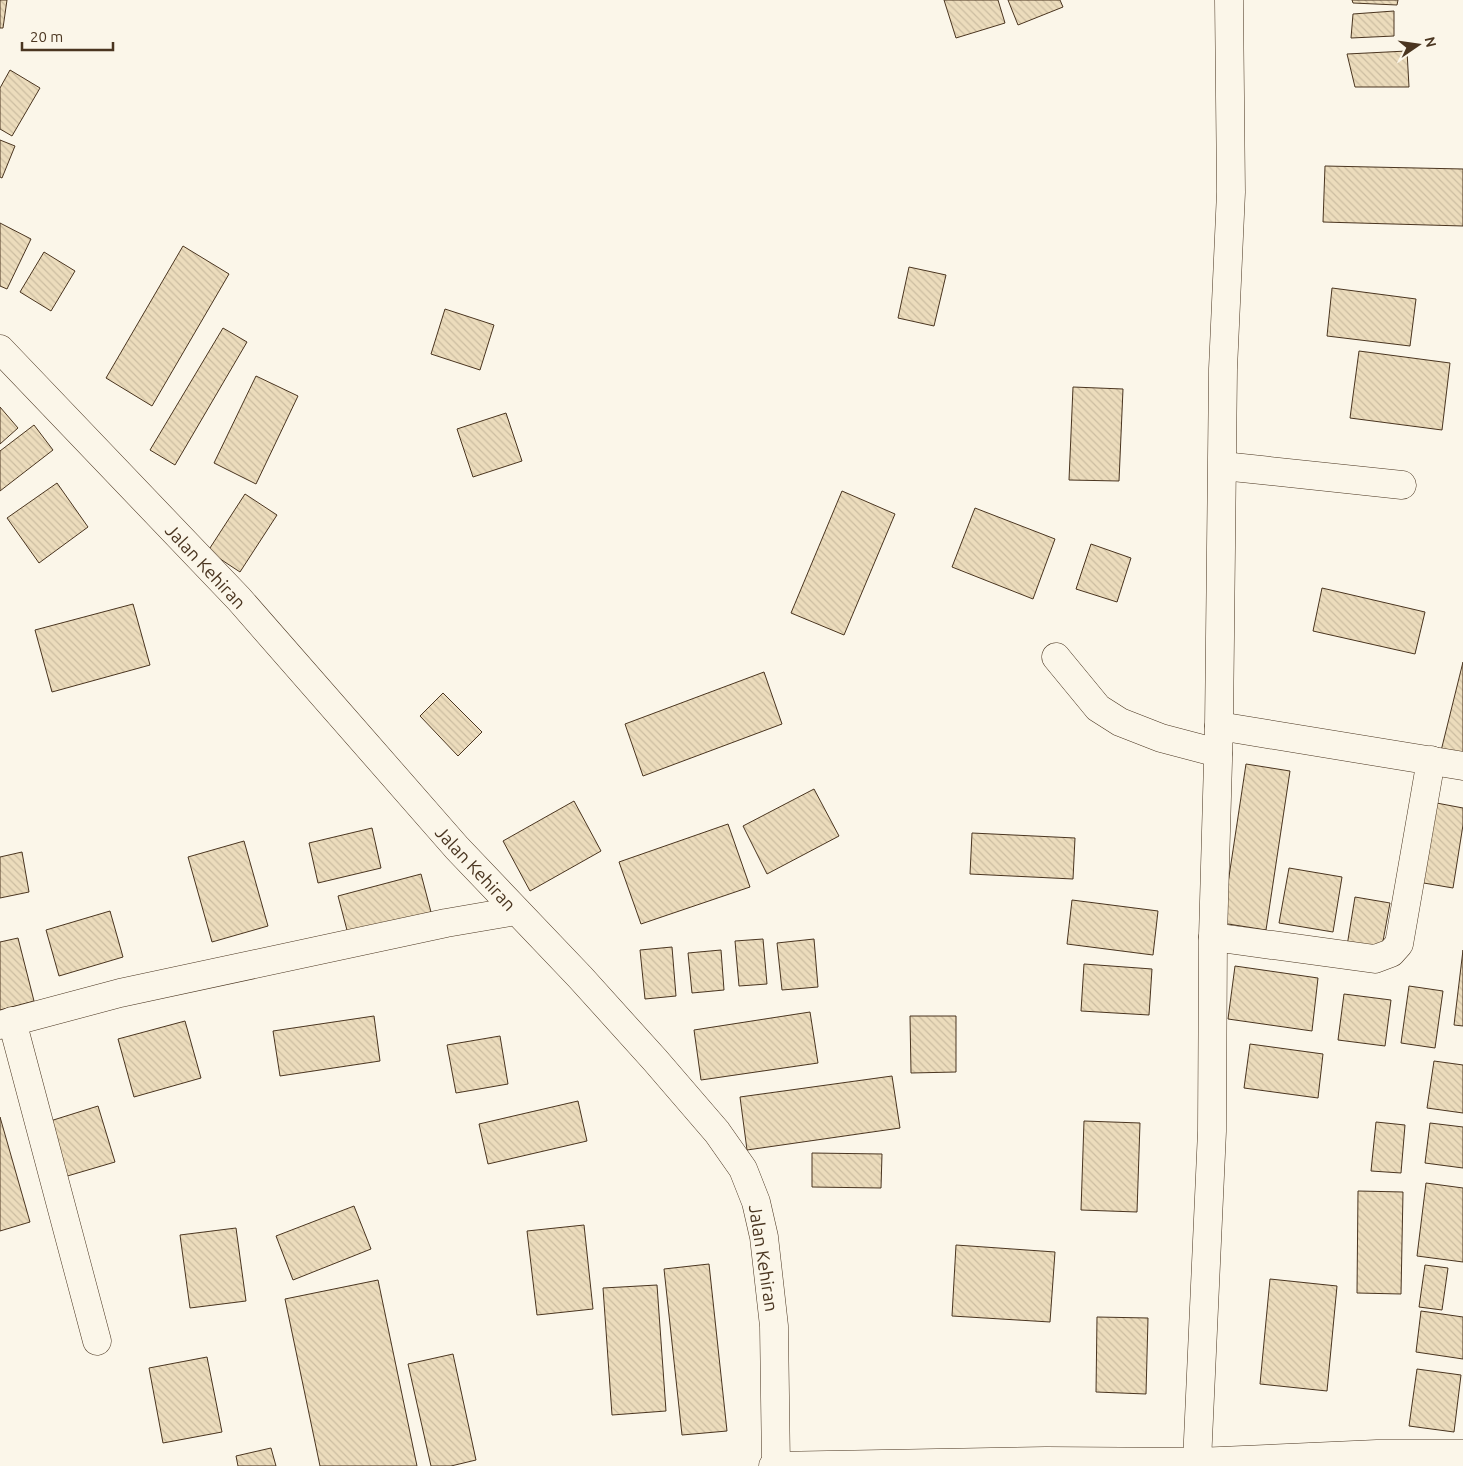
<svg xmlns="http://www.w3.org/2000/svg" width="1463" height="1466" font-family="Ubuntu,sans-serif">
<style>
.building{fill:url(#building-back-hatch);stroke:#4a3520}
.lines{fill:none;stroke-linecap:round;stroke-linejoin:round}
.minor-casing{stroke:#4a3520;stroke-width:29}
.tertiary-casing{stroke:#4a3520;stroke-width:29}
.minor{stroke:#fbf6e9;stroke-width:28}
.tertiary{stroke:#fbf6e9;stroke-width:28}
.labels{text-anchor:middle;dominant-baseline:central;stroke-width:4;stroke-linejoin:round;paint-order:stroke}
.street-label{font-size:18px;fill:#4a3520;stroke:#fbf6e9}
</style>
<defs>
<pattern id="building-back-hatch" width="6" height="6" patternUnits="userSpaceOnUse" patternTransform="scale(1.25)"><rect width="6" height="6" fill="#ecdcbc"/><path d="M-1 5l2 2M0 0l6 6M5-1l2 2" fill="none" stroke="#ccbda1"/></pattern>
</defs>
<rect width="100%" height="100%" fill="#fbf6e9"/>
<!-- building -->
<g class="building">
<path d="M0,0H7L3,28H0Z"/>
<path d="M944,0H998L1005,23L956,38Z"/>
<path d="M1008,0H1060L1063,7L1018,25Z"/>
<path d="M1352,0H1398L1397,5L1353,3Z"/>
<path d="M1394,11V36L1351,38L1353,14Z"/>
<path d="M1407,51L1409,87H1355L1347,54Z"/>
<path d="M10,70L40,88L12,136L0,129V88Z"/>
<path d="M0,140L15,146L2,178L0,177Z"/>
<path d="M1325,166L1463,169V226L1323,222Z"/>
<path d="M0,223L31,239L7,289L0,286Z"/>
<path d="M183,246L229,274L152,406L106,378Z"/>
<path d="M44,252L75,271L51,311L20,292Z"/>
<path d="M909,267L946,275L934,326L898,318Z"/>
<path d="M1332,288L1416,299L1410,346L1327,336Z"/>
<path d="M445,309L494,325L480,370L431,354Z"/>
<path d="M223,328L247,342L175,465L150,450Z"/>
<path d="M1359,351L1450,363L1442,430L1350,418Z"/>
<path d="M256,376L298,396L256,484L214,463Z"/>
<path d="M1073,387L1123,389L1119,481L1069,480Z"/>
<path d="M0,407L18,428L0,444Z"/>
<path d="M506,413L522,461L473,477L457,429Z"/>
<path d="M34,425L53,450L0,491V451Z"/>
<path d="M57,483L88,527L39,563L7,518Z"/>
<path d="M842,491L895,514L844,635L791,613Z"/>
<path d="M245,494L277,515L240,572L208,551Z"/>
<path d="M975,508L1055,539L1033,599L952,567Z"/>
<path d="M1091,544L1131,558L1117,602L1076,589Z"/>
<path d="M1322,588L1425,612L1415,654L1313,631Z"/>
<path d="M133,604L150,665L52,692L35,630Z"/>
<path d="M1463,662V761L1440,755Z"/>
<path d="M764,672L782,724L643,776L625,724Z"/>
<path d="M443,693L482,732L458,756L420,716Z"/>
<path d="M1246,764L1290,771L1266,930L1222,923Z"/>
<path d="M814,789L839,836L767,874L743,826Z"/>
<path d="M574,801L601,851L530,891L503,841Z"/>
<path d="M1426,801L1463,808V825L1453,888L1412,881Z"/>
<path d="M728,824L750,887L641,924L619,862Z"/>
<path d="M372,828L381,868L318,883L309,843Z"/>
<path d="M972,833L1075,838L1073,879L970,874Z"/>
<path d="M244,841L268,926L212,942L188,857Z"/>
<path d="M22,852L29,892L0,898V857Z"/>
<path d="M1289,868L1342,877L1333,932L1279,923Z"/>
<path d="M421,874L431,912L348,934L338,896Z"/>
<path d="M1355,897L1390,903L1381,952L1347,946Z"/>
<path d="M1072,900L1158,911L1153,955L1067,944Z"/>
<path d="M110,911L123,957L59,976L46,930Z"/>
<path d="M18,938L34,1001L0,1010V942Z"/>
<path d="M763,939L767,984L739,986L735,941Z"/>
<path d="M814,939L818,987L782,990L777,943Z"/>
<path d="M672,947L676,996L645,999L640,950Z"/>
<path d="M721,950L724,990L692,993L688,953Z"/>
<path d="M1463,950V1026L1454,1025Z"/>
<path d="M1084,964L1152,969L1149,1015L1081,1011Z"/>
<path d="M1235,966L1318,978L1312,1031L1228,1019Z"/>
<path d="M1409,986L1443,991L1435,1048L1401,1043Z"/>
<path d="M1344,994L1391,1000L1385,1046L1338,1040Z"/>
<path d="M810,1012L818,1063L701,1080L694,1030Z"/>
<path d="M374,1016L380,1061L280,1076L273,1031Z"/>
<path d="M910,1016H956V1072L911,1073Z"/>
<path d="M185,1021L201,1078L134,1097L118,1039Z"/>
<path d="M500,1036L508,1084L456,1093L447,1045Z"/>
<path d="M1250,1044L1323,1054L1318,1098L1244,1088Z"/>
<path d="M1434,1061L1463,1065V1113L1427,1108Z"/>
<path d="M892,1076L900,1128L747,1150L740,1097Z"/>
<path d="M578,1101L587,1141L488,1164L479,1124Z"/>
<path d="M98,1106L115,1162L64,1177L47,1122Z"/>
<path d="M0,1117L30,1222L0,1231Z"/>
<path d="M1084,1121L1140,1123L1137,1212L1081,1210Z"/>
<path d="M1376,1122L1405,1125L1401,1173L1371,1171Z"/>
<path d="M1430,1123L1463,1127V1168L1425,1163Z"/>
<path d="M812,1153L882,1154L881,1188L812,1187Z"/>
<path d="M1426,1183L1463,1188V1262L1417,1256Z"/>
<path d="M1358,1191L1403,1192L1401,1294L1357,1293Z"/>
<path d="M354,1206L371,1249L293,1280L276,1236Z"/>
<path d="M584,1225L593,1309L537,1315L527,1231Z"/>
<path d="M236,1228L246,1301L190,1308L180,1235Z"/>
<path d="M956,1245L1055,1252L1050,1322L952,1316Z"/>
<path d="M709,1264L727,1431L682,1435L664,1269Z"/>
<path d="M1425,1265L1448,1268L1442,1310L1419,1307Z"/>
<path d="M1270,1279L1337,1286L1327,1391L1260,1384Z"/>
<path d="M378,1280L417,1466H320L285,1299Z"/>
<path d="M657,1285L666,1411L612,1415L603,1288Z"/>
<path d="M1421,1311L1463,1317V1359L1416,1352Z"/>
<path d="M1097,1317L1148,1318L1146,1394L1096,1392Z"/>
<path d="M453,1354L476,1460L451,1466H431L408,1364Z"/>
<path d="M207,1357L222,1432L163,1443L149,1368Z"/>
<path d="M1417,1369L1461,1375L1454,1432L1409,1426Z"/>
<path d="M271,1448L276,1466H238L236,1456Z"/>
</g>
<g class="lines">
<!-- minor casing -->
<g class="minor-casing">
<g id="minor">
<path d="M1223,466L1402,485"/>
<path d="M1056,657L1098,708L1120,722L1161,738L1218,753"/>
<path d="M1219,726L1463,766"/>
<path d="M1213,937L1375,959L1391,953L1399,944L1431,760"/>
<path d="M12,1021L97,1341"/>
<path d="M0,1025L120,993L446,923L516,911"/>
<path d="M1197,1462L1212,1131L1213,937L1219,726L1223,369L1231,192L1229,0"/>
</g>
</g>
<!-- tertiary casing -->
<g class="tertiary-casing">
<g id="tertiary">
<path d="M0,349L239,599L457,848L580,977L655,1060L717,1132L743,1169L756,1202L764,1237L774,1326L776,1466"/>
<path d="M773,1466L1046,1461L1197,1462L1377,1454H1463"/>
</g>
</g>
<!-- minor -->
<use href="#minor" class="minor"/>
<!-- tertiary -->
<use href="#tertiary" class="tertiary"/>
</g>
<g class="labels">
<!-- street labels -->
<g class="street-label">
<text transform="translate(206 566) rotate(47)">Jalan Kehiran</text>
<text transform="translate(476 868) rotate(47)">Jalan Kehiran</text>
<text transform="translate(764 1258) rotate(81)">Jalan Kehiran</text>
</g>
</g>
<!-- north arrow -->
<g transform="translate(1418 45) rotate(77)" stroke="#fbf6e9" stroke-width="4" paint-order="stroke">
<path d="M0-4L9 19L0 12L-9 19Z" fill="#4a3520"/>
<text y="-8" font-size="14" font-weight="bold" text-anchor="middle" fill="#4a3520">N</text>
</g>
<!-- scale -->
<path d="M22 42v8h91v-8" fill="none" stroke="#4a3520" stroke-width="2.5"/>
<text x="30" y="42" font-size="15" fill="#4a3520" stroke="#fbf6e9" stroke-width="4" paint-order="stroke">20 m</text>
</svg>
